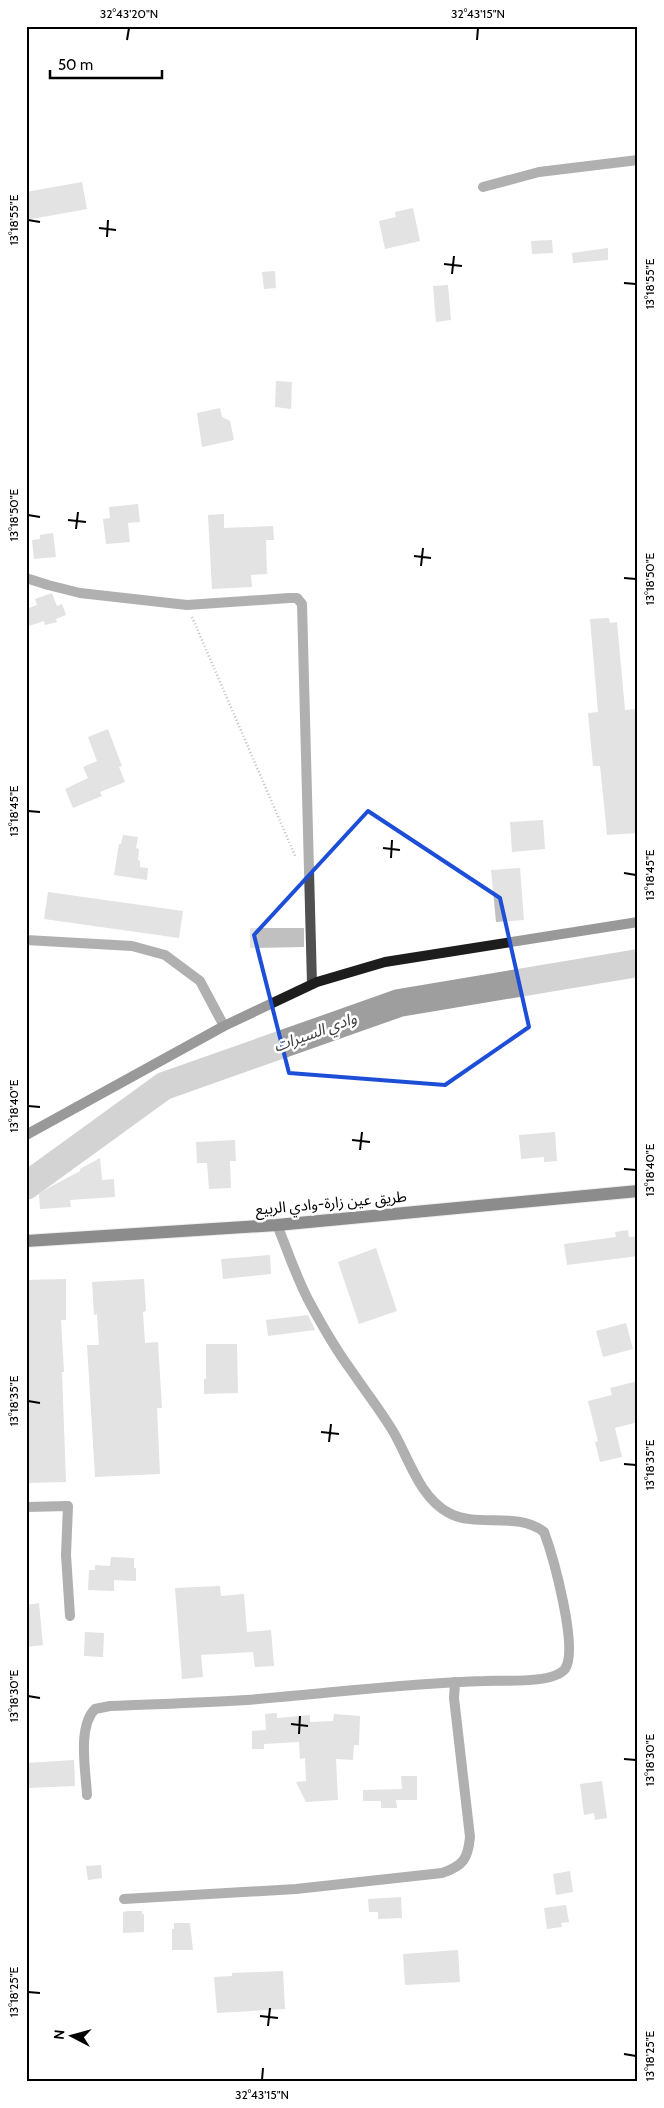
<svg xmlns="http://www.w3.org/2000/svg" width="664" height="2108" font-family="Cabin,'Noto Sans Arabic',sans-serif">
<style>
.lines{fill:none;stroke-linecap:round;stroke-linejoin:round}
.river{stroke:#9e9e9e;stroke-width:28}
.building{fill:#c0c0c0}
.primary-casing{stroke:#dbdbdb;stroke-width:14}
.path{stroke:#727272;stroke-width:2.5;stroke-dasharray:1 2.5;stroke-linecap:butt}
.street{stroke:#505050;stroke-width:10}
.secondary{stroke:#1d1d1d;stroke-width:10}
.primary{stroke:#000;stroke-width:12}
.marked{fill:none;stroke:#1d4ed8;stroke-width:4;stroke-linejoin:round}
.ticks{fill:none;stroke:#000;stroke-width:2}
.labels{text-anchor:middle;dominant-baseline:central;stroke-width:5;stroke-linejoin:round;paint-order:stroke}
.street-label{font-size:15px;fill:#000;stroke:#fff}
.water-label{font-size:16px;font-style:italic;fill:#3f3f3f;stroke:#fff}
.neatline{fill:none;stroke:#000;stroke-width:2}
.ticks-label{font-size:12px;text-anchor:middle;fill:#000}
</style>
<rect width="100%" height="100%" fill="#fff"/>
<g class="lines">
<!-- river -->
<path class="river" d="M26,1186L164,1086L399,1003L638,963"/>
</g>
<!-- building -->
<g class="building">
<path d="M82,182L87,209L26,220V192Z"/>
<path d="M413,208L420,241L385,249L379,221L396,217L395,212Z"/>
<path d="M552,240L553,253L532,254L531,241Z"/>
<path d="M608,248V260L573,263L572,253Z"/>
<path d="M275,271L276,288L264,289L262,272Z"/>
<path d="M448,285L451,320L436,322L433,286Z"/>
<path d="M276,381L292,382L291,409L275,407Z"/>
<path d="M220,408L222,417L230,421L234,440L202,447L197,413Z"/>
<path d="M138,504L140,522L128,523L130,542L106,544L103,519L110,518L109,507Z"/>
<path d="M224,514V528L273,526L274,540H266L267,574L251,575L252,587L212,589L208,515Z"/>
<path d="M53,533L56,557L34,559L32,540L40,539V535Z"/>
<path d="M52,593L57,606L62,604L66,615L56,619L57,622L45,625L44,621L26,627V609L37,605L35,599Z"/>
<path d="M609,618L610,623L617,622L625,710L636,709L638,731V833L607,835L600,766H593L588,713L598,712L590,619Z"/>
<path d="M108,729L122,766L119,767L125,782L100,792L102,796L73,808L65,789L88,778L83,767L97,761L88,737Z"/>
<path d="M543,820L545,849L512,852L510,822Z"/>
<path d="M123,835L138,837L136,848L139,849L138,860L140,861V867L148,868L147,880L114,875L119,844H121Z"/>
<path d="M520,868L524,920L496,922L491,870Z"/>
<path d="M48,892L183,911L179,938L44,919Z"/>
<path d="M250,928H304V947L250,948Z"/>
<path d="M555,1132L557,1161L544,1162V1157L521,1159L519,1135Z"/>
<path d="M235,1140L236,1161H230L231,1188L209,1189L207,1163H197L196,1142Z"/>
<path d="M100,1158L102,1180L114,1179L115,1197L70,1200L71,1207L40,1209L39,1193L80,1171V1169Z"/>
<path d="M628,1230L629,1237L638,1236V1256L567,1265L564,1244L616,1237L615,1232Z"/>
<path d="M376,1248L397,1311L359,1324L338,1262Z"/>
<path d="M270,1255L271,1274L223,1279L221,1259Z"/>
<path d="M66,1279V1320H61L64,1372H62L66,1482L26,1483V1280Z"/>
<path d="M144,1279L146,1311L143,1312L145,1343L158,1342L162,1408H157L160,1474L95,1477L87,1345H99L97,1314L94,1315L92,1282Z"/>
<path d="M308,1315L315,1330L268,1336L266,1320Z"/>
<path d="M626,1323L633,1349L603,1357L596,1331Z"/>
<path d="M206,1344H237L238,1393L204,1394V1379H206Z"/>
<path d="M638,1381V1422L615,1428L622,1457L600,1462L595,1442L598,1441L588,1401L612,1395L610,1388Z"/>
<path d="M111,1557L134,1558V1568H136V1581L114,1580V1591L88,1590L89,1570H95V1565L110,1566Z"/>
<path d="M220,1586L221,1596L244,1594L247,1632L271,1630L274,1666L255,1667L253,1652L201,1655L203,1677L182,1679L175,1588Z"/>
<path d="M39,1603L43,1645L26,1647V1605Z"/>
<path d="M85,1632L104,1633L103,1657L84,1656Z"/>
<path d="M277,1713V1718L310,1715V1722L333,1721L334,1714L360,1716L359,1745H354L353,1760L336,1759L338,1800L306,1802L296,1782L306,1781L305,1758L300,1759L299,1742L264,1744V1749H252V1731L266,1730L265,1714Z"/>
<path d="M74,1760L75,1786L27,1788L26,1763Z"/>
<path d="M401,1776H417V1800H396L397,1808H381V1801H363V1790L402,1789Z"/>
<path d="M602,1781L607,1818L595,1820L594,1813L584,1815L580,1784Z"/>
<path d="M101,1865L102,1878L88,1880L86,1866Z"/>
<path d="M570,1871L573,1892L556,1895L553,1874Z"/>
<path d="M401,1897L402,1918L378,1919V1912H369L368,1899Z"/>
<path d="M566,1905L569,1922L561,1923L562,1927L547,1929L544,1908Z"/>
<path d="M129,1911H142V1914H144V1932L123,1933V1912Z"/>
<path d="M174,1923H190L193,1950H172V1929H174Z"/>
<path d="M458,1950L460,1982L405,1985L403,1954Z"/>
<path d="M283,1971L285,2009L217,2013L214,1977L232,1976V1973Z"/>
</g>
<g class="lines">
<!-- primary casing -->
<g class="primary-casing">
<path id="primary" d="M26,1241L277,1225L638,1191"/>
</g>
<!-- path -->
<path class="path" d="M192,617L296,858"/>
<!-- street -->
<g class="street">
<path d="M483,187L539,172L638,160"/>
<path d="M26,578L48,585L80,593L187,605L289,598H297L302,604L312,984"/>
<path d="M26,940L132,946L165,955L200,981L224,1026"/>
<path d="M26,1507L68,1506L66,1555L70,1616"/>
<path d="M87,1795C86,1772 77,1727 95,1709L110,1706C155,1704 201,1703 246,1700C325,1694 405,1683 484,1681C503,1680 553,1684 565,1669C579,1649 553,1556 544,1532C518,1511 477,1528 449,1513C420,1498 409,1459 394,1433C381,1411 365,1391 351,1370C336,1350 323,1327 311,1305C297,1280 288,1251 277,1225"/>
<path d="M124,1899L296,1889L442,1873C463,1866 468,1859 470,1837L454,1698L455,1682"/>
</g>
<!-- secondary -->
<path class="secondary" d="M26,1135L224,1026L317,982L385,962L638,922"/>
<!-- primary -->
<use href="#primary" class="primary"/>
</g>
<!-- marked area -->
<path d="M0 0H664V2108H0ZM368,811L500,898L529,1027L445,1085L289,1073L254,935Z" fill="#fff" fill-opacity=".55" fill-rule="evenodd"/>
<path class="marked" d="M368,811L500,898L529,1027L445,1085L289,1073L254,935Z"/>
<!-- ticks -->
<path class="ticks" d="M127,40L129,28M477,40L478,28M28,220L40,222M99,228L116,230M107,237L108,220M444,264L462,266M452,274L454,256M624,283L636,284M28,515L40,517M68,520L86,522M76,529L78,512M414,556L431,558M421,566L423,548M624,578L636,579M28,811L40,812M383,848L400,850M391,858L392,840M624,873L636,875M28,1106L40,1107M352,1140L370,1142M360,1150L362,1132M624,1169L636,1170M28,1401L40,1403M321,1432L339,1434M329,1442L331,1424M624,1464L636,1465M28,1696L40,1698M291,1724L308,1726M299,1734L300,1716M624,1759L636,1760M28,1992L40,1993M260,2016L278,2018M268,2026L270,2008M624,2054L636,2056M262,2080L263,2068"/>
<g class="labels">
<!-- street labels -->
<g class="street-label">
<text transform="translate(331 1203) rotate(-5)">طريق عين زارة-وادي الربيع</text>
</g>
<!-- water labels -->
<g class="water-label">
<text transform="translate(315 1032) rotate(-20)">وادي السيرات</text>
</g>
</g>
<!-- border -->
<rect width="664" height="2108" fill="none" stroke="#ffffff" stroke-width="55"/>
<!-- north arrow -->
<g transform="translate(72 2036) rotate(276)" stroke="#ffffff" stroke-width="4" paint-order="stroke">
<path d="M0-4L9 19L0 12L-9 19Z" fill="#000000"/>
<text y="-8" font-size="14" font-weight="bold" text-anchor="middle" fill="#000000">N</text>
</g>
<!-- scale -->
<path d="M50 70v8h112v-8" fill="none" stroke="#000000" stroke-width="2.5"/>
<text x="58" y="70" font-size="15" fill="#000000" stroke="#ffffff" stroke-width="4" paint-order="stroke">50 m</text>
<rect x="28" y="28" width="608" height="2052" class="neatline"/>
<g class="ticks-label">
<text x="129" y="18">32°43'20"N</text>
<text x="478" y="18">32°43'15"N</text>
<text transform="translate(14 220) rotate(-90)" y="4">13°18'55"E</text>
<text transform="translate(650 284) rotate(-90)" y="4">13°18'55"E</text>
<text transform="translate(14 515) rotate(-90)" y="4">13°18'50"E</text>
<text transform="translate(650 579) rotate(-90)" y="4">13°18'50"E</text>
<text transform="translate(14 811) rotate(-90)" y="4">13°18'45"E</text>
<text transform="translate(650 875) rotate(-90)" y="4">13°18'45"E</text>
<text transform="translate(14 1106) rotate(-90)" y="4">13°18'40"E</text>
<text transform="translate(650 1170) rotate(-90)" y="4">13°18'40"E</text>
<text transform="translate(14 1401) rotate(-90)" y="4">13°18'35"E</text>
<text transform="translate(650 1465) rotate(-90)" y="4">13°18'35"E</text>
<text transform="translate(14 1696) rotate(-90)" y="4">13°18'30"E</text>
<text transform="translate(650 1760) rotate(-90)" y="4">13°18'30"E</text>
<text transform="translate(14 1992) rotate(-90)" y="4">13°18'25"E</text>
<text transform="translate(650 2056) rotate(-90)" y="4">13°18'25"E</text>
<text x="262" y="2099">32°43'15"N</text>
</g>
</svg>
